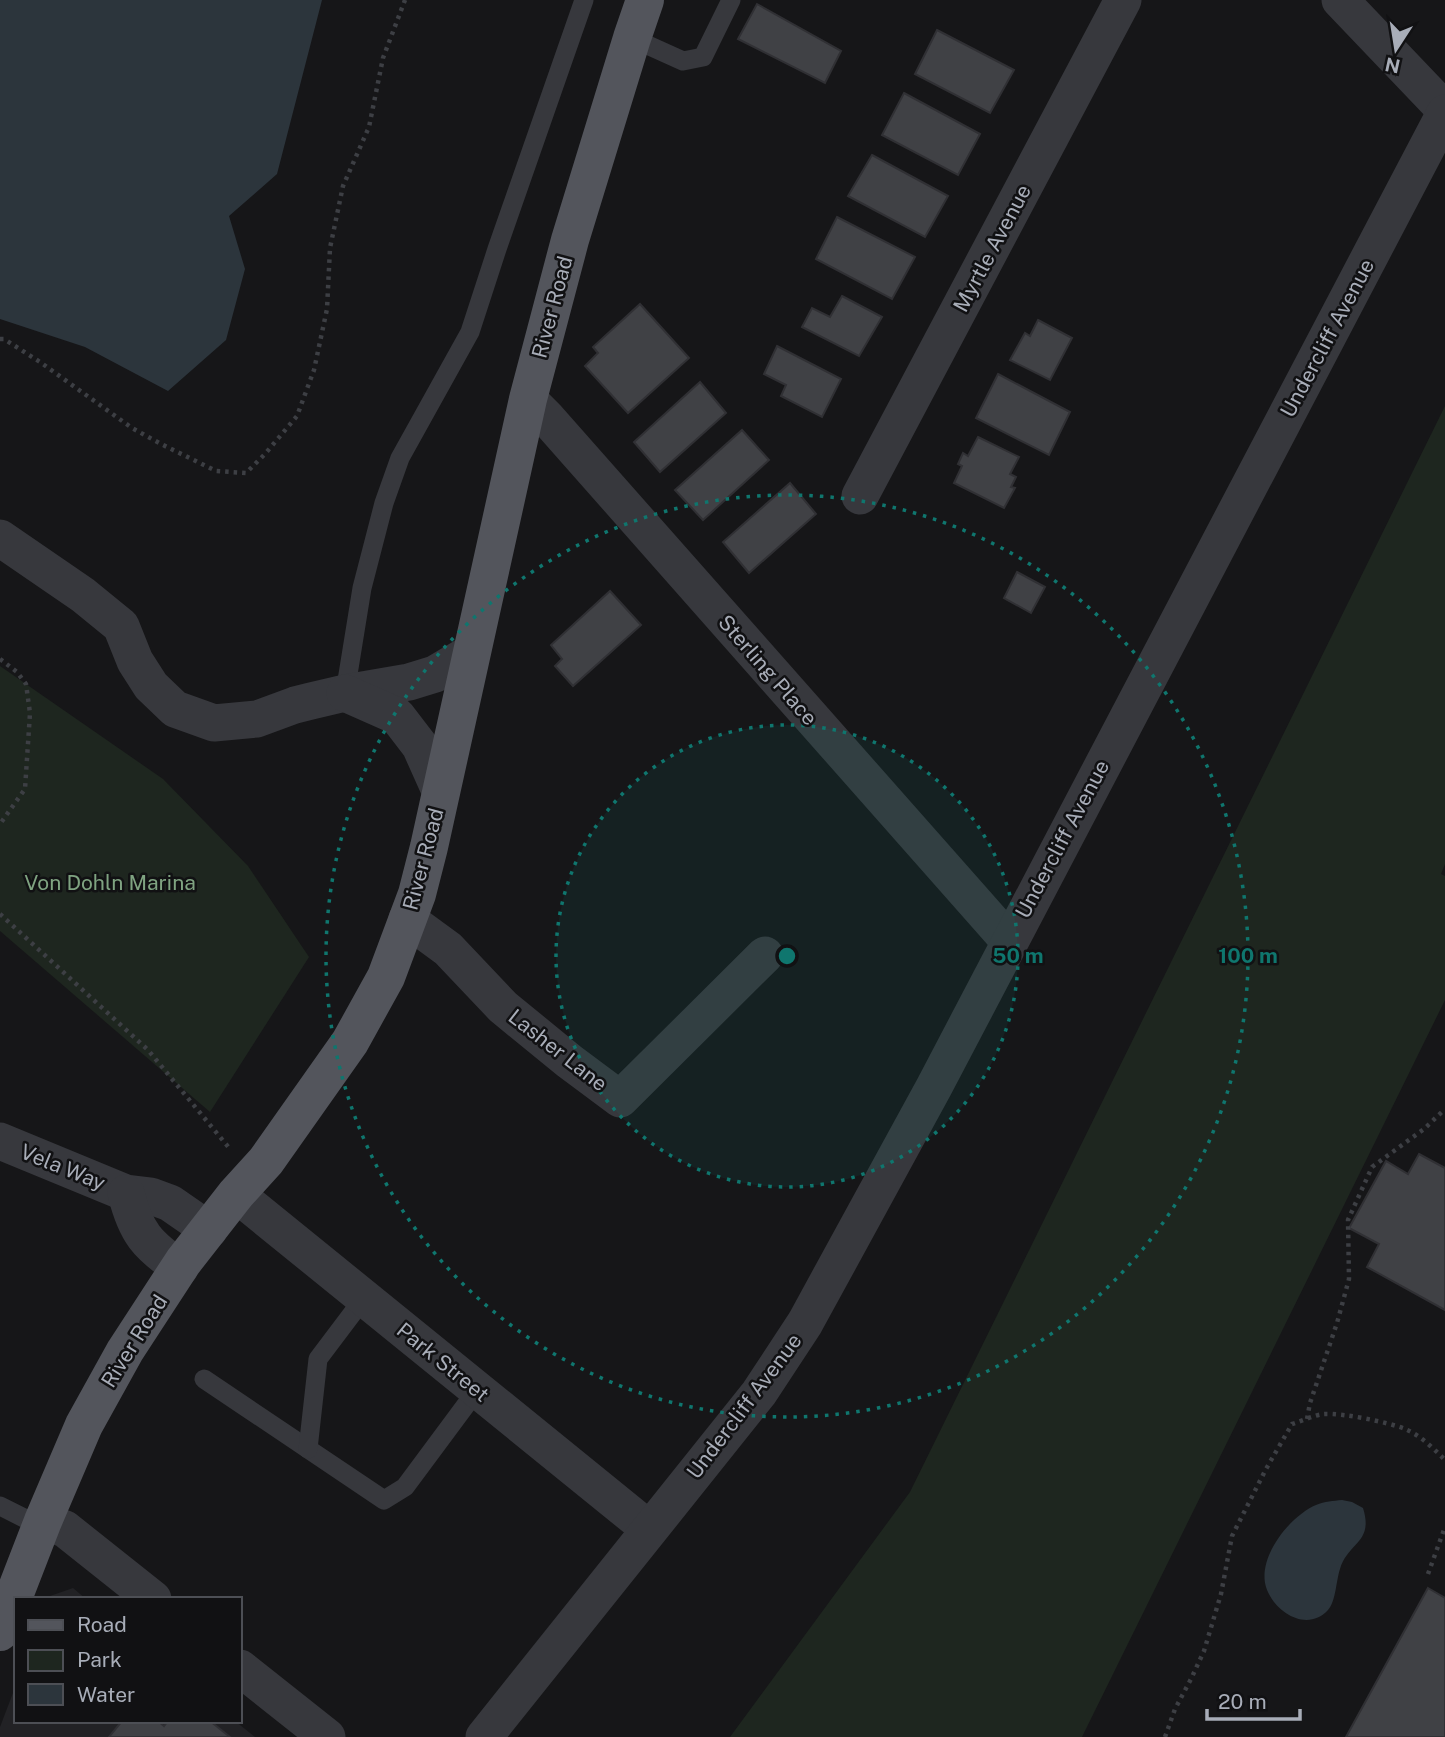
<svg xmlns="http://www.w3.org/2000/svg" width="1445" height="1737" font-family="'Public Sans',sans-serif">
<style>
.built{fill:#222225}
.green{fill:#1e261f}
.water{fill:#2c353c}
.building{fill:#404145;stroke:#303034;stroke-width:2}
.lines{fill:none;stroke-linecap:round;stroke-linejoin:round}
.path{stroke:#3d3f44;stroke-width:4.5;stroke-dasharray:3.5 5;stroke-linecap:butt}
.lane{stroke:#37383d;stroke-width:19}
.street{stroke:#37383d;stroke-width:37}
.primary{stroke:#53555c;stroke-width:38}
.ring{fill:none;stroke:#0f766e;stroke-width:3.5;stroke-dasharray:3.5 7}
.labels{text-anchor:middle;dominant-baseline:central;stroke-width:5;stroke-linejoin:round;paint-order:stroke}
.street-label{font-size:21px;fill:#a8adb8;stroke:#111113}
.park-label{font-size:21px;fill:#7fa381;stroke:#111113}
.centre{fill:#0f766e;stroke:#111113;stroke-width:3.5}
.ring-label{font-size:21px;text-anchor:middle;font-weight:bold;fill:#0f766e;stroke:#111113;stroke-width:5;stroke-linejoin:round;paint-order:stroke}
</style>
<rect width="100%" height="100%" fill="#161618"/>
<!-- built -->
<g class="built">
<path d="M73,1588L86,1599H49L50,1596Z"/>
<path d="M16,1685V1721H235L255,1737H0V1727Z"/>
</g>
<!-- green -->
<g class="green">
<path d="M1445,406V864L1441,874L1445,876V1000L1082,1737H730L910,1492Z"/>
<path d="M0,666L163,779L248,866L309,957L210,1112L0,931Z"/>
</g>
<!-- water -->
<g class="water">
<path d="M0,0H322L277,174L229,216L245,269L226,340L168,391L85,347L0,319Z"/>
<path d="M1342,1500L1352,1502L1363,1508C1374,1543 1348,1542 1340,1569C1336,1581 1336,1601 1328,1610C1307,1633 1274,1612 1266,1587C1257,1557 1290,1516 1316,1505C1325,1501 1333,1501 1342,1500Z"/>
</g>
<!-- building -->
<g class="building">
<path d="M757,4L841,51L825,83L738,39Z"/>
<path d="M937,30L1014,70L990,113L915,74Z"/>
<path d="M904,93L980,134L958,175L882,135Z"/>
<path d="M872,155L948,196L925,237L848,196Z"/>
<path d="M837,217L915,257L892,299L816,259Z"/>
<path d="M842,296L882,317L859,356L802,327L812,308L830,317Z"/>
<path d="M640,304L689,358L628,413L585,366L598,353L593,347Z"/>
<path d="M1038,320L1072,338L1050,380L1010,360L1025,333L1030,336Z"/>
<path d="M777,346L841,379L822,417L781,396L786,385L764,374Z"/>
<path d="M998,374L1070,412L1049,455L976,418Z"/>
<path d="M700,382L726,413L660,472L634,442Z"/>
<path d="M742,430L769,460L703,520L675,490Z"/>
<path d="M978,437L1019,457L1010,474L1016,477L1011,487L1015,488L1004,508L954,483L962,466L958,464L963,453L968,456Z"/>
<path d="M790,483L816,514L749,573L723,542Z"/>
<path d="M1017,572L1045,587L1031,613L1004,598Z"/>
<path d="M610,591L641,625L573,686L555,666L562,659L551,645Z"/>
<path d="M1419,1154L1445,1168V1310L1367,1267L1379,1244L1349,1228L1386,1161L1408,1174Z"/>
<path d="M1428,1588L1445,1598V1737H1346Z"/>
<path d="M122,1721H158L164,1726L168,1721H210L230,1737H109Z"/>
</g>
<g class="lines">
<!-- path -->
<g class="path">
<path d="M0,339H4L40,362L132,428L161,444L216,471L246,473L265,454L297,416L314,370L327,309L330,248L343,186L369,127L383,58L405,0"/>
<path d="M0,659L17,672L26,684L30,713L25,789L0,824"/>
<path d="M0,914L148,1050L230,1149"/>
<path d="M1307,1419L1310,1403L1337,1323L1349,1279L1348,1220L1372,1167L1424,1129L1445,1109"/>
<path d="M1428,1574L1445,1527"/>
<path d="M1165,1737L1175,1709L1191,1679L1204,1651L1221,1594L1232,1536L1266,1469L1292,1424C1302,1421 1314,1415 1324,1414C1343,1413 1388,1422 1405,1429C1420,1435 1433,1448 1444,1459L1445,1462"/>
</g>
<!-- lane -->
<g class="lane">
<path d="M632,38L683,61L703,57L731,0"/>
<path d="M345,693L362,588L384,503L400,458L470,332L497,249L584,0"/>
<path d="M204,1379L384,1500L405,1487L477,1390"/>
<path d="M308,1449L318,1359L364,1298"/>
<path d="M0,1506L24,1518L43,1521"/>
</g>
<!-- street -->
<g class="street">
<path d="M1340,0L1445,110"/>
<path d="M528,399L546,417L1009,941"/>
<path d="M860,496L1123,0"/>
<path d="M0,538L83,595L121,626L135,661L151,686L175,709L214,723L257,719L295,705L311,701L345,693L409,682L435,674L472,652"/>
<path d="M345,693L397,716L420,746L441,793"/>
<path d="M407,919L448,949L503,1007L569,1061L620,1099L765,955"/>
<path d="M0,1141L126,1193L151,1196L170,1203L209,1230"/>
<path d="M126,1193C136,1233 147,1245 180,1268"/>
<path d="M236,1194L649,1529"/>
<path d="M43,1521L65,1529L153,1599"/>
<path d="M240,1668L327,1737"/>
<path d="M484,1737L759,1393L805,1323L934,1087L1445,113"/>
</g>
<!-- primary -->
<path class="primary" d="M0,1632L43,1521L84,1425L125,1351L183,1262L236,1194L266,1161L350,1042L386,977L417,894L429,847L528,399L570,240L632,38L645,0"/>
</g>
<!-- distance rings -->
<circle cx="787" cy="956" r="231" fill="#0f766e" fill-opacity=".12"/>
<g class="ring">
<circle cx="787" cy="956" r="231"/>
<circle cx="787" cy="956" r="461"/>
</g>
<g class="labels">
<!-- street labels -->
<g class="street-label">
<text transform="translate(992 248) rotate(-62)">Myrtle Avenue</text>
<text transform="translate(552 307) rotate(-75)">River Road</text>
<text transform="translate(1327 338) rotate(-62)">Undercliff Avenue</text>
<text transform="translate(768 670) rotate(49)">Sterling Place</text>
<text transform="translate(1062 839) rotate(-62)">Undercliff Avenue</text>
<text transform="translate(423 859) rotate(-75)">River Road</text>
<text transform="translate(558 1050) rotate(38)">Lasher Lane</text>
<text transform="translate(63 1167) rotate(22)">Vela Way</text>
<text transform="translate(134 1341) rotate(-58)">River Road</text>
<text transform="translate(443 1362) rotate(39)">Park Street</text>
<text transform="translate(744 1406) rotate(-53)">Undercliff Avenue</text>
</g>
<!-- park labels -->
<g class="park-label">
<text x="110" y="882">Von Dohln Marina</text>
</g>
</g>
<circle cx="787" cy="956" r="10" class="centre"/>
<g class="ring-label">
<text x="1018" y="963">50 m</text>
<text x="1248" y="963">100 m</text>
</g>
<!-- legend -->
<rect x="14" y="1597" width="228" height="126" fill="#111113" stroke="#4d4f55" stroke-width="2"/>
<rect x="28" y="1620" width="35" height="10" fill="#53555c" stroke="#4d4f55" stroke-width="2"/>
<text x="77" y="1632" font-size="21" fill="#a8adb8">Road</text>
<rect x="28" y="1650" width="35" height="21" fill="#1e261f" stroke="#4d4f55" stroke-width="2"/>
<text x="77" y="1667" font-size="21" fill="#a8adb8">Park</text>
<rect x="28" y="1684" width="35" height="21" fill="#2c353c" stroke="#4d4f55" stroke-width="2"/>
<text x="77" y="1702" font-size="21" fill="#a8adb8">Water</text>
<!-- north arrow -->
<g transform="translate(1396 49) rotate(192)" stroke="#111113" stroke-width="5" paint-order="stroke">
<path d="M0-5L12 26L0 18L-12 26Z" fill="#a8adb8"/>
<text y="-10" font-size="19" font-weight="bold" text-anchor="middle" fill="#a8adb8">N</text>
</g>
<!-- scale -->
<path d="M1207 1709v10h93v-10" fill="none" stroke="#a8adb8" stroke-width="3.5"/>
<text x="1218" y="1709" font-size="21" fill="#a8adb8" stroke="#111113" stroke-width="5" paint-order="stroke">20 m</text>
</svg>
